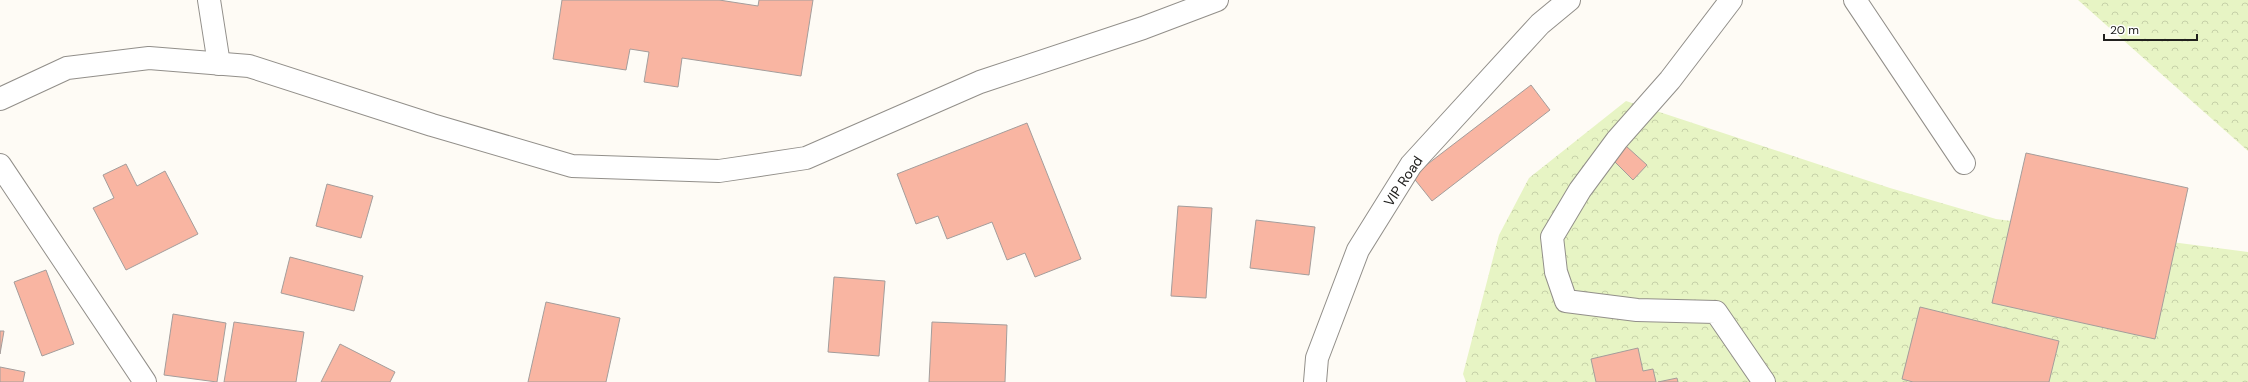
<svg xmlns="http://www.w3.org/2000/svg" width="2248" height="382" font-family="'DM Sans',sans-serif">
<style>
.park{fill:url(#park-crowns)}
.building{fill:#f9b5a2;stroke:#a49d9b}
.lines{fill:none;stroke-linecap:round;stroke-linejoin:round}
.minor-casing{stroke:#928f8a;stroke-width:24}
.major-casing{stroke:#928f8a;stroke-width:24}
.minor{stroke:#fff;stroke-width:22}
.major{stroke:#fff;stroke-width:22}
.labels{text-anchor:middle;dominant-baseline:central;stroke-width:3;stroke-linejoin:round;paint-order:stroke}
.street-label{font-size:14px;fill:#21201e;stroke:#fff}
</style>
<defs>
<pattern id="park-crowns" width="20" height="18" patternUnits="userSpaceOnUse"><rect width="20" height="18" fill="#e7f4c4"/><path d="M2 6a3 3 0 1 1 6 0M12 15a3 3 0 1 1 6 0" fill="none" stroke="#c6d1a8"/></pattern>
</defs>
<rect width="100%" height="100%" fill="#fefbf5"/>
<!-- park -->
<g class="park">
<path d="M2078,0H2248V151Z"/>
<path d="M1626,101L1890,188L1996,219L2248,252V382H1466L1463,374L1499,235L1529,178Z"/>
</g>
<!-- building -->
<g class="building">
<path d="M562,0H719L758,6L759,0H813L801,76L682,58L678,87L644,82L649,52L630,49L626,70L553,59Z"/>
<path d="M1531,85L1550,110L1432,201L1412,176Z"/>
<path d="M1027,123L1081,259L1035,277L1025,253L1007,260L992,222L947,239L938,216L916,224L897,174Z"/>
<path d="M1626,146L1647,165L1633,180L1613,160Z"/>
<path d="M2026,153L2188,188L2155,339L1992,303Z"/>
<path d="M126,164L137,186L165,171L198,234L126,270L93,208L114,198L103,175Z"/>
<path d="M327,184L373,196L361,238L316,226Z"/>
<path d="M1178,206L1212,208L1206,298L1171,296Z"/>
<path d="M1256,220L1315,227L1309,275L1250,268Z"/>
<path d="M290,257L363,276L354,311L281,293Z"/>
<path d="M46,270L74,344L42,356L14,282Z"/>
<path d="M834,277L885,281L879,356L828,352Z"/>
<path d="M546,302L620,318L606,382H528Z"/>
<path d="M1920,307L2059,341L2049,382H1913L1902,379Z"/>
<path d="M173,314L226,323L217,382L164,375Z"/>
<path d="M234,322L304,332L296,382H224Z"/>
<path d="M932,322L1007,325L1005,382H929Z"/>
<path d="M0,331H4L0,354Z"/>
<path d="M340,344L395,372L390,382H321Z"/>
<path d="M1638,348L1643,371L1653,369L1656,382H1596L1591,359Z"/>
<path d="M0,367L25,372L23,382H0Z"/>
<path d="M1677,378L1678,382H1658Z"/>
</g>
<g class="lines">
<!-- minor casing -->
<g class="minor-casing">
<g id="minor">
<path d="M209,0L219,64"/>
<path d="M1731,0L1670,80L1617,140L1580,190L1552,237L1556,272L1566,301L1637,310L1716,312L1764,382"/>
<path d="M1855,0L1964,163"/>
<path d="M0,99L67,68L149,58L249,66L432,125L572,166L719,171L806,158L980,82L1143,28L1217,0"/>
<path d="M0,165L145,382"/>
</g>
</g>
<!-- major casing -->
<g class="major-casing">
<path id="major" d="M1315,382L1317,358L1358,250L1411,165L1540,24L1569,0"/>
</g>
<!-- minor -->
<use href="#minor" class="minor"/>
<!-- major -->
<use href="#major" class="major"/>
</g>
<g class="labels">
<!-- street labels -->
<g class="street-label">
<text transform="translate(1403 181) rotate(-56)">VIP Road</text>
</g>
</g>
<!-- scale -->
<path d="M2104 34v6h93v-6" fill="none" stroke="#21201e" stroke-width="2"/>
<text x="2110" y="34" font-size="12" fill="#21201e" stroke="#ffffff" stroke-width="3" paint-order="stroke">20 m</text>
</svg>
